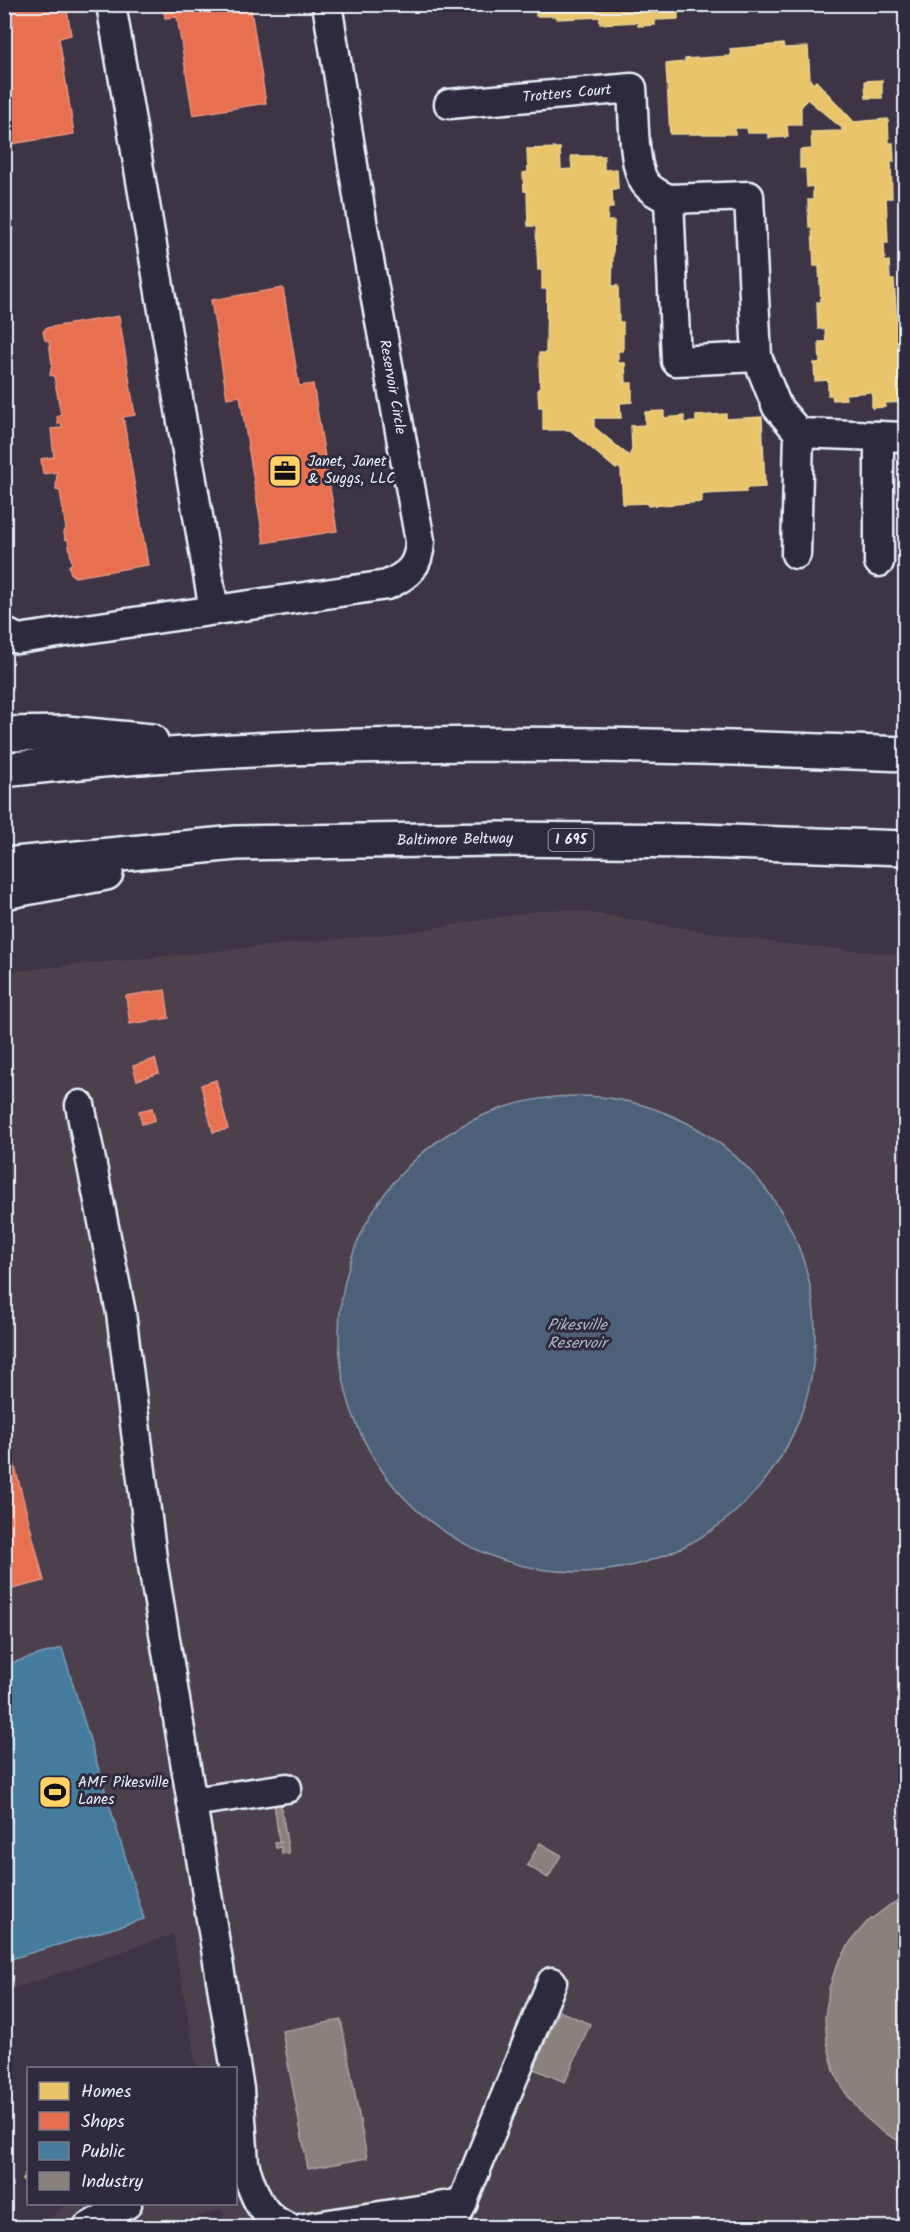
<svg xmlns="http://www.w3.org/2000/svg" width="910" height="2232" font-family="Kalam,sans-serif">
<style>
.built{fill:#4e414e}
.water{fill:#4e617a;stroke:#8c9bac;stroke-width:1.5}
.homes{fill:#e9c46a;stroke:#e9d295;stroke-width:1.5}
.shops{fill:#e76f51;stroke:#e79683;stroke-width:1.5}
.public{fill:#457b9d;stroke:#769eb8;stroke-width:1.5}
.industry{fill:#8a817c;stroke:#a6a3a1;stroke-width:1.5}
.lines{fill:none;stroke-linecap:round;stroke-linejoin:round}
.minor-casing{stroke:#e8f1f8;stroke-width:33}
.highway-casing{stroke:#e8f1f8;stroke-width:38}
.minor{stroke:#2f2a3d;stroke-width:28}
.highway{stroke:#2f2a3d;stroke-width:33}
.labels{text-anchor:middle;dominant-baseline:central;stroke-width:6;stroke-linejoin:round;paint-order:stroke}
.shield{fill:#2f2a3d;stroke:#b0b5c0;stroke-width:1.5}
.shield-label{font-size:14px;font-weight:bold;fill:#e8f1f8}
.street-label{font-size:15px;fill:#e8f1f8;stroke:#2f2a3d}
.poi-label{font-size:15px;fill:#e8f1f8;stroke:#2f2a3d;text-anchor:start}
.water-label{font-size:16px;font-style:italic;fill:#aab7c6;stroke:#2f2a3d}
</style>
<rect width="100%" height="100%" fill="#3d3445"/>
<filter id="ink" filterUnits="userSpaceOnUse"><feTurbulence type="fractalNoise" baseFrequency=".0167" numOctaves="2"/><feDisplacementMap in="SourceGraphic" scale="12" xChannelSelector="R" yChannelSelector="G"/><feConvolveMatrix kernelMatrix="1 2 1 2 8 2 1 2 1" color-interpolation-filters="sRGB"/></filter>
<g filter="url(#ink)">
<!-- built -->
<path class="built" d="M566,909L776,943L905,955V2227L226,2228L222,2209L167,2227H41L66,2204H236V2068H197L173,1934L5,1992V972L409,932L537,911Z"/>
<!-- water -->
<circle class="water" cx="577" cy="1334" r="238"/>
<!-- homes -->
<g class="homes">
<path d="M536,4H678V19L655,20V25L638,26V22L600,24V17L557,19L556,16H536Z"/>
<path d="M783,44L784,48L808,47L810,80L813,84L816,81L854,122L888,119L889,143H893L894,161H891L892,198H886L888,243H884L885,262L889,261L890,280H894L897,324L904,323L906,402L885,403V407L872,408V392L845,394L846,399L833,400L832,395H828V380L815,381L814,363H820L819,342H826L825,329H818L817,302H821L819,266H814L812,227H809L808,200H813V186L807,187L806,168H800V150L812,149L811,132L842,131V128L807,99L801,107V125H787L788,137L769,138V133H748L747,128H735V134H670L666,64L685,62V59L731,56L730,49Z"/>
<path d="M882,80V98H866L865,81Z"/>
<path d="M560,148L561,170L572,169L571,156H604V170L617,169L618,189H612L613,208H608L607,221H614L612,286H618L619,322H623V351H618V363H625L626,383H632V402L620,403L621,418H594V427L629,456L632,450L631,426L645,425V412L664,411V418L684,416V423L696,422V416L726,414V419L762,417L765,487L746,488V492L702,494V502L648,506V503L623,504L621,470L618,467L616,469L570,430H543V407H539L538,389H540L539,353H546L547,289H542V270H538L536,226H528L527,191H524L523,173L528,172L527,149Z"/>
<path d="M4,2138L11,2139L6,2174H4Z"/>
<path d="M28,2169V2184L22,2180Z"/>
</g>
<!-- shops -->
<g class="shops">
<path d="M4,4H66L71,35L59,38L74,134L4,145Z"/>
<path d="M163,4H250L266,103L193,115L177,17L165,18Z"/>
<path d="M283,288L299,386L313,384L337,531L264,543L240,396L227,398L211,300Z"/>
<path d="M119,316L135,415L123,417L148,565L75,577L71,574L69,566L72,563L68,540L65,539L64,532L66,529L60,491L56,490L57,472L43,474L41,459L54,457L51,429L62,428V424H58L57,417L61,414L54,376L50,375L52,364L49,341L45,340L43,332L46,328Z"/>
<path d="M165,990L169,1018L130,1024L126,996Z"/>
<path d="M155,1059L159,1073L137,1080L133,1066Z"/>
<path d="M216,1080L228,1129L213,1132L201,1085Z"/>
<path d="M152,1108L155,1120L142,1124L139,1111Z"/>
<path d="M4,1424L44,1581L4,1591Z"/>
</g>
<!-- public -->
<path class="public" d="M62,1648L144,1919L4,1961V1665Z"/>
<!-- industry -->
<g class="industry">
<path d="M280,1801L289,1853L282,1854L281,1847L276,1848L275,1843L282,1842L279,1841L274,1802Z"/>
<path d="M540,1843L561,1855L548,1878L527,1865Z"/>
<path d="M906,1897V2145L881,2131L863,2115L845,2092L834,2071L827,2042L825,2018L829,1989L836,1967L851,1941L866,1923L890,1905Z"/>
<path d="M559,2011L590,2024L565,2082L534,2069Z"/>
<path d="M341,2020L367,2158L308,2169L282,2031Z"/>
</g>
<g class="lines">
<!-- minor casing -->
<g class="minor-casing">
<g id="minor">
<path d="M111,4L214,610"/>
<path d="M449,104L632,88C634,112 632,164 645,183C651,191 659,195 669,199"/>
<path d="M757,357L676,361L669,199L749,196L757,357L777,407L799,433L906,437"/>
<path d="M796,554L799,433"/>
<path d="M879,562V436"/>
<path d="M4,632L18,639L387,585C409,575 419,566 420,541L364,233L327,4"/>
<path d="M80,1105L121,1313L153,1566L239,2089L244,2164"/>
<path d="M192,1802L287,1788"/>
<path d="M236,2165L244,2164C253,2192 260,2218 290,2228"/>
<path d="M87,2228L127,2204"/>
<path d="M304,2228L463,2203"/>
<path d="M452,2228L552,1982"/>
</g>
</g>
<!-- highway casing -->
<g class="highway-casing">
<g id="highway">
<path d="M4,734L66,733L151,741"/>
<path d="M4,770C304,735 605,742 906,754"/>
<path d="M4,865L236,843L496,839L699,841L906,848"/>
<path d="M4,892L106,873"/>
</g>
</g>
<!-- minor -->
<use href="#minor" class="minor"/>
<!-- highway -->
<use href="#highway" class="highway"/>
</g>
</g>
<!-- icons -->
<defs>
<g id="office-square" transform="scale(1.725)"><rect x="-9" y="-9" width="18" height="18" rx="4" fill="#ffd166" stroke="#2f2a3d"/><path d="M-6-3h4V-5.5h4V-3h4V5H-6ZM-1-4.5V-3h2v-1.5ZM-6 0V1H6V0Z" fill="#111"/></g>
<g id="stadium-square" transform="scale(1.725)"><rect x="-9" y="-9" width="18" height="18" rx="4" fill="#ffd166" stroke="#2f2a3d"/><path d="M0-5a6.5 5 0 1 0 0 10a6.5 5 0 1 0 0-10ZM-3.5-1.8h7v3.6h-7Z" fill="#111"/></g>
</defs>
<g fill-rule="evenodd">
<use href="#office-square" x="285" y="471"/>
<use href="#stadium-square" x="55" y="1792"/>
</g>
<g class="labels">
<!-- shield labels -->
<rect class="shield" x="548.5" y="829" width="45" height="22" rx="4.5"/>
<g class="shield-label">
<text x="571" y="840">I 695</text>
</g>
<!-- street labels -->
<g class="street-label">
<text transform="translate(567 94) rotate(-5)">Trotters Court</text>
<text transform="translate(392 387) rotate(80)">Reservoir Circle</text>
<text transform="translate(455 840) rotate(-1)">Baltimore Beltway</text>
</g>
<!-- poi labels -->
<g class="poi-label">
<text x="308" y="462">Janet, Janet<tspan x="308" dy="17">&amp; Suggs, LLC</tspan></text>
<text x="78" y="1783">AMF Pikesville<tspan x="78" dy="17">Lanes</tspan></text>
</g>
<!-- water labels -->
<g class="water-label">
<text x="577" y="1325">Pikesville<tspan x="577" dy="18">Reservoir</tspan></text>
</g>
</g>
<!-- margin -->
<rect width="910" height="2232" fill="none" stroke="#2f2a3d" stroke-width="24"/>
<rect x="12" y="12" width="886" height="2208" fill="none" stroke="#e8f1f8" stroke-width="2" filter="url(#ink)"/>
<!-- legend -->
<rect x="27" y="2067" width="210" height="138" fill="#2f2a3d" stroke="#797a88" stroke-width="1.5"/>
<rect x="39" y="2082" width="30" height="18" fill="#e9c46a" stroke="#797a88" stroke-width="1.5"/>
<text x="81" y="2097" font-size="18" fill="#e8f1f8">Homes</text>
<rect x="39" y="2112" width="30" height="18" fill="#e76f51" stroke="#797a88" stroke-width="1.5"/>
<text x="81" y="2127" font-size="18" fill="#e8f1f8">Shops</text>
<rect x="39" y="2142" width="30" height="18" fill="#457b9d" stroke="#797a88" stroke-width="1.5"/>
<text x="81" y="2157" font-size="18" fill="#e8f1f8">Public</text>
<rect x="39" y="2172" width="30" height="18" fill="#8a817c" stroke="#797a88" stroke-width="1.5"/>
<text x="81" y="2187" font-size="18" fill="#e8f1f8">Industry</text>
</svg>
